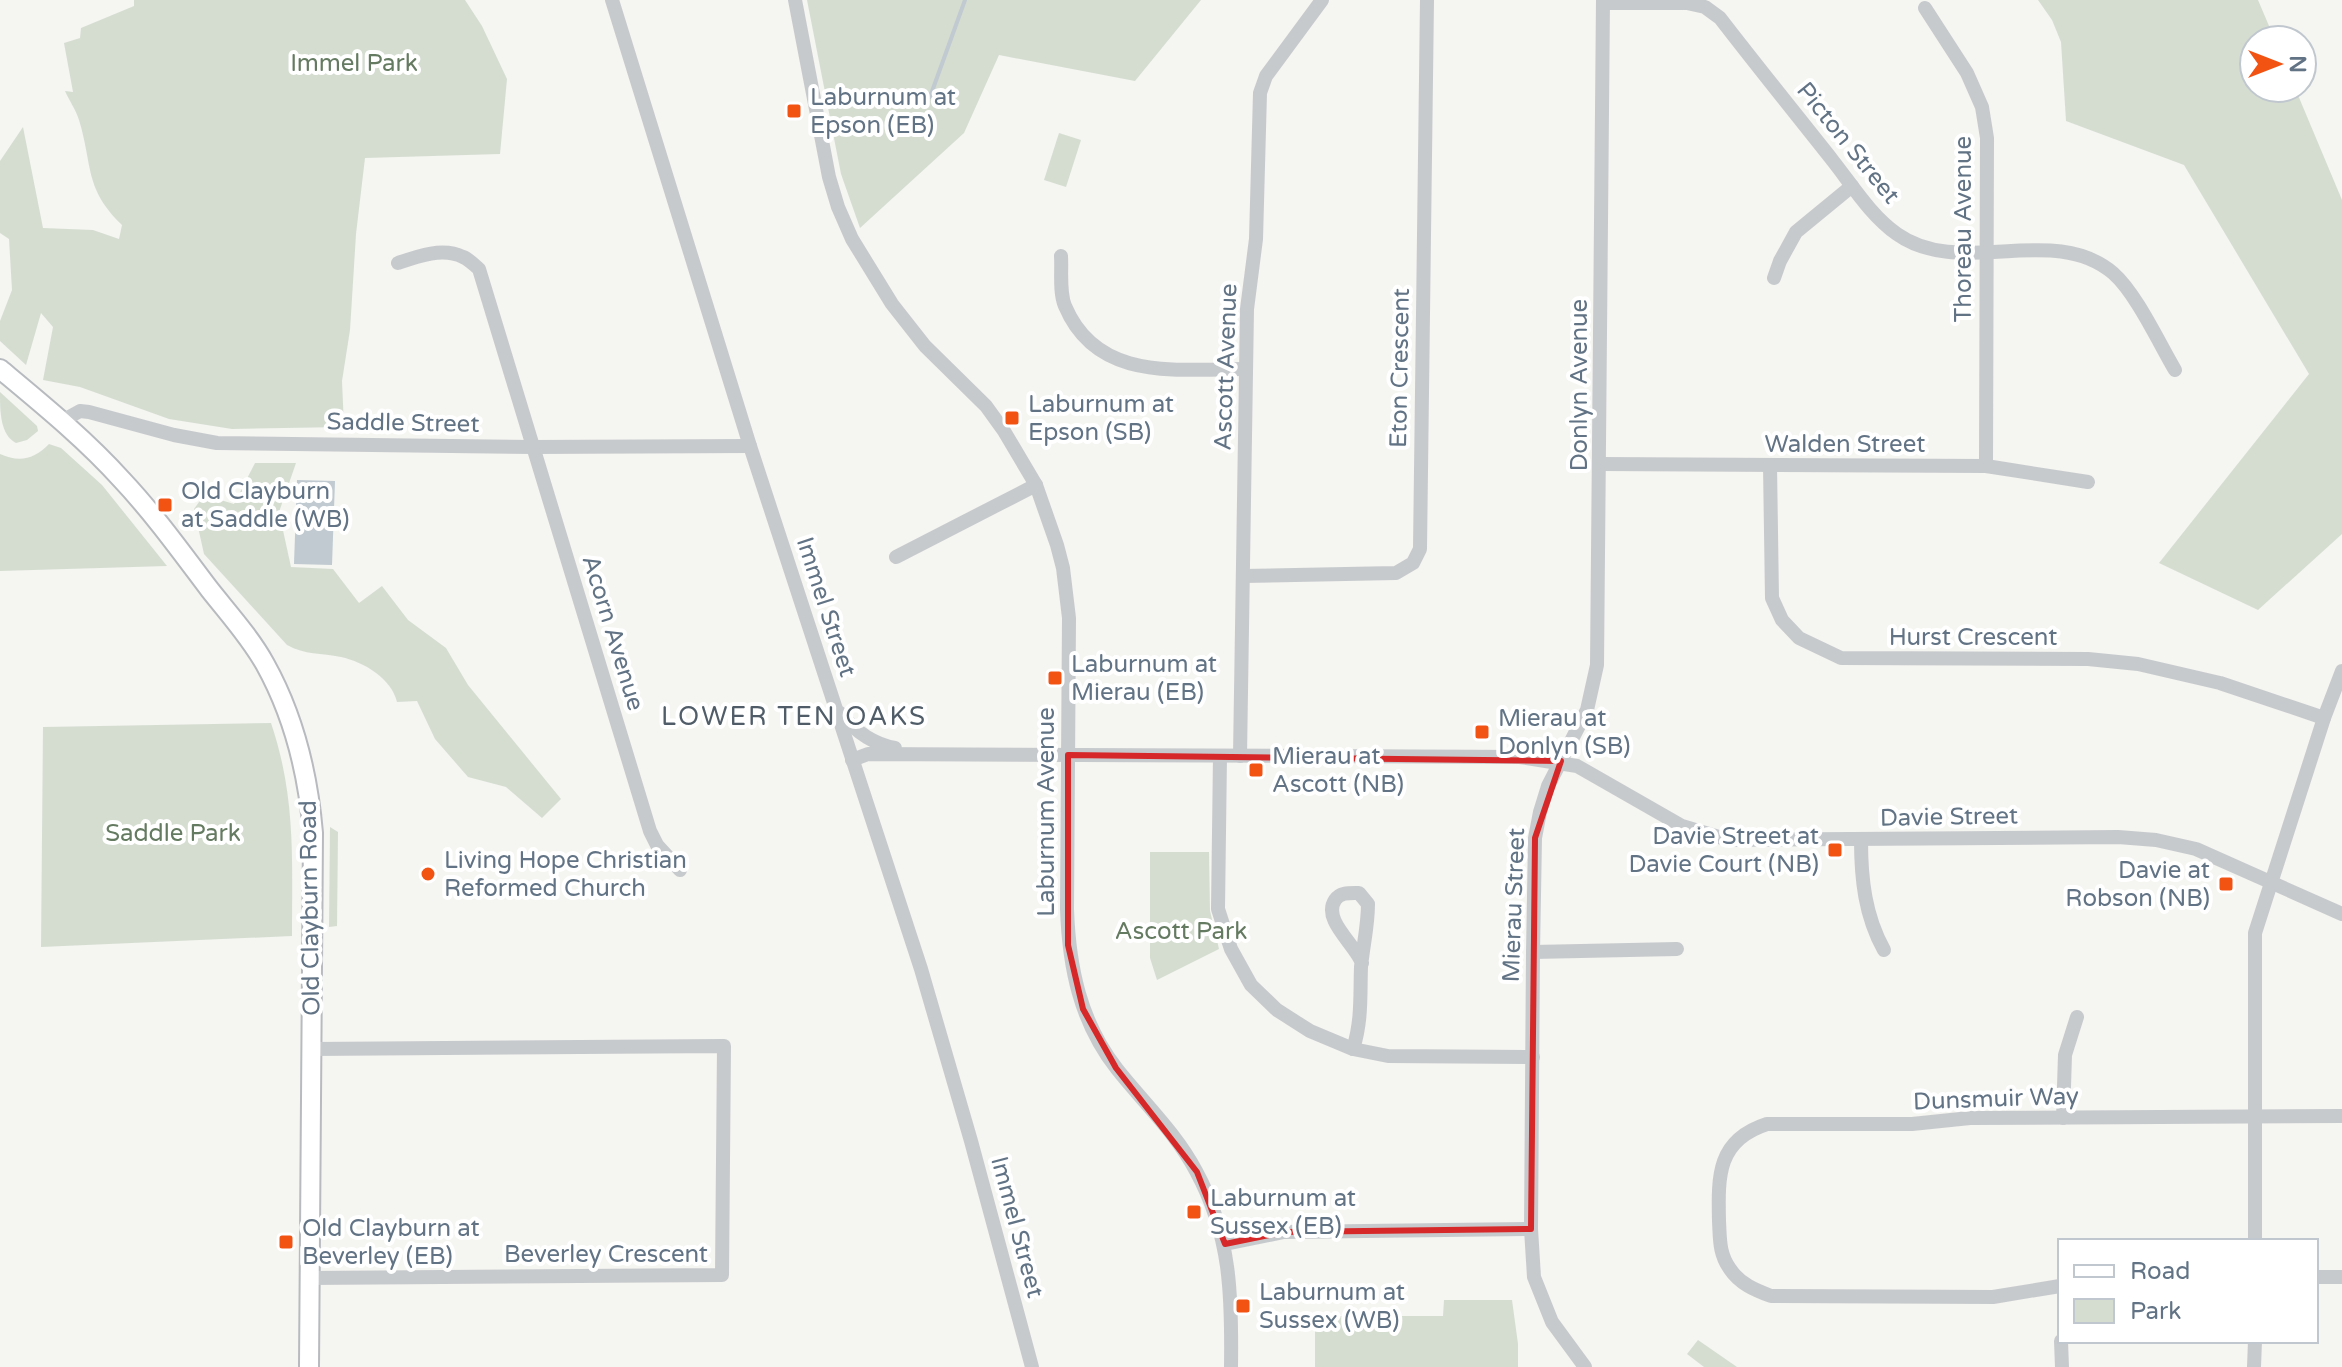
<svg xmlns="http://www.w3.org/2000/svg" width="2342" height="1367" font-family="'Varela Round',sans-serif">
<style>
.green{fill:#d5ddd1}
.water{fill:#c0cad0}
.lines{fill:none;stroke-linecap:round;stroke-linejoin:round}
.stream{stroke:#c0cad0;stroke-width:4}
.major-casing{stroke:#b7bbbf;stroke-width:22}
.minor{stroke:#c7cacd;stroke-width:14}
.major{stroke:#fff;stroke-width:18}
.marked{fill:none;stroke:#d62828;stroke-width:6;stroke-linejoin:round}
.poi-dot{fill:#f25313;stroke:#fff;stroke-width:3}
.labels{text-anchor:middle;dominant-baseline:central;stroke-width:8;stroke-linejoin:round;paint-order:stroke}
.park-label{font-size:24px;fill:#657b61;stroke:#fff}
.poi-label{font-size:24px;fill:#617385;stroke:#fff;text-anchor:start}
.street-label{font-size:24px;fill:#617385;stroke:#fff}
.neighbourhood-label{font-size:26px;letter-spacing:2px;fill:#505d69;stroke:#fff}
</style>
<rect width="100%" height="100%" fill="#f5f5f1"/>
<!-- green -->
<g class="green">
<path d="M134,0H465L482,26L507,79L500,154L365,158L356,234L350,330L342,381L344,427L232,429L169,419L80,387L43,380L53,327L41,313L26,365L0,341V321L12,290L9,239L0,233V161L23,127L43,228L93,230L119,239L122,225C84,188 93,166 79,120C76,110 69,100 65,91L73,92L64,43L80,38L81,28L134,6Z"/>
<path d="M807,0H1201L1135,81L999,55L964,133L860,228L841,174Z"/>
<path d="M2038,0H2258L2275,40H2254V88H2295L2342,200V534L2258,610L2159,563L2309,374L2184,165L2066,121L2061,42L2052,20Z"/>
<path d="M1059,133L1081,140L1066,187L1044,180Z"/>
<path d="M0,392L37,426L38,431L27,440L16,443C0,435 0,411 0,392Z"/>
<path d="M49,444L61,448L102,485L167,566L0,571V454C20,463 34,459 49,444Z"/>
<path d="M255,463H296L279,512L291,567L333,569L359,603L382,586L408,620L446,648L468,685L561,799L542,818L506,787L468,777L435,739L417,701L397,702C392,679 364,662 341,657C321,653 305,655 287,645L204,554L194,509L204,495L234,504Z"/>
<path d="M271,723C296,797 292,859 292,936L41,947L43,727Z"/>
<path d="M330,827L338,832L337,926L329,927Z"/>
<path d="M1150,852H1209L1210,911L1219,949L1157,980L1150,958Z"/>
<path d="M1444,1300H1512L1518,1344V1367H1315V1316H1443Z"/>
<path d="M1698,1340L1737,1367H1704L1687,1354Z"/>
</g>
<!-- water -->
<path class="water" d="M297,480L335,481L332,565L294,564Z"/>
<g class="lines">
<!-- stream -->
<path class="stream" d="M930,97L965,0"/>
<!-- major casing -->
<g class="major-casing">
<path id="major" d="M0,369C42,404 85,439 122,480C154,514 182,553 210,590C229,614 250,637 265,664C294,716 308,774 313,833L309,1367"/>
</g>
<!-- minor -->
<g class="minor">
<path d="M612,0L750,446L921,969L971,1141L1032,1367"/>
<path d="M795,0L829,177L838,207L852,239L892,304L925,346L986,406L1004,431L1036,485L1057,545L1063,568L1069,618L1067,909C1069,967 1080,1022 1117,1069C1144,1103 1176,1133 1196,1171C1231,1235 1232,1296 1231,1367"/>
<path d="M1603,3H1687L1705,7L1720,18C1757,66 1795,113 1833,161C1852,185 1871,216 1897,234C1960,279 2053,222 2113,273C2136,293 2159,343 2175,370"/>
<path d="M1925,8L1967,73L1982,107L1987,138L1986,466"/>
<path d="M1061,256C1062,270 1059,292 1065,306C1097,382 1177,369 1245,369"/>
<path d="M398,263C418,256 443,247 463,257C469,259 475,266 479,269L650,831L657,845L680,870"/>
<path d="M1774,278L1780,261L1796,232L1852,186"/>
<path d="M62,421L80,411L89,412L174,435L217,443L533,447L750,446"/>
<path d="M1601,464L1986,466L2088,482"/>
<path d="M1770,465L1772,598L1782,620L1799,638L1841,658L2088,659L2138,664L2220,683L2324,718"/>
<path d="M896,557L1036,485"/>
<path d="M1244,576L1396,573L1413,563L1420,549L1427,0"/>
<path d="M840,713C855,731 872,744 895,748"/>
<path d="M1220,756L1218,909L1231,949L1251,985L1277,1010L1310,1031L1353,1049L1388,1056L1533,1057"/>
<path d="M1240,756L1247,309L1256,239L1260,93L1266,76L1322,0"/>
<path d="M852,760L868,754L1520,757L1577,766L1682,826L1729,840L2118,837L2156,840L2196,849L2342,914"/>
<path d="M1861,840C1861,879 1865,916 1884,950"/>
<path d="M1533,952L1677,949"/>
<path d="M1353,1049C1362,1021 1360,996 1361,967C1363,946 1368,926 1368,904L1359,893C1350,893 1340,892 1335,900C1322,920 1355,944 1362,963"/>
<path d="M2063,1118L2065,1055L2077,1017"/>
<path d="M2255,1241V933L2324,718L2342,671"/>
<path d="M1225,1244L1284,1232L1531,1229"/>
<path d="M2316,1277H2342"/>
<path d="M309,1278L722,1275L724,1046L313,1049"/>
<path d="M2060,1286L1993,1297L1771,1296C1755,1290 1740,1284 1730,1269C1719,1254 1720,1239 1719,1221C1718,1176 1717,1140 1767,1124H1912L1970,1118L2342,1116"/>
<path d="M2061,1341L2062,1367"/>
<path d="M1585,1367L1552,1322L1534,1277L1531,1229L1533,952L1535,838L1540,812L1548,786L1587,710L1597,665L1603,0"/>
<path d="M2254,1367L2255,1341"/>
</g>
<!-- major -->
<use href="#major" class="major"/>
</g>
<!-- marked area -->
<path class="marked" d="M1068,755L1561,761L1535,838L1531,1229L1284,1232L1225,1244L1197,1172L1116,1068L1083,1009L1068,945Z"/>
<!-- markers -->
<g class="poi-dot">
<rect x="786" y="103" width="16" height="16" rx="4"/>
<rect x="1004" y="410" width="16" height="16" rx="4"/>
<rect x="157" y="497" width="16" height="16" rx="4"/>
<rect x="1047" y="670" width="16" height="16" rx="4"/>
<rect x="1474" y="724" width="16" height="16" rx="4"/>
<rect x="1248" y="762" width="16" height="16" rx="4"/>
<rect x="1827" y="842" width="16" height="16" rx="4"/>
<circle cx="428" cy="874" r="8"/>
<rect x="2218" y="876" width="16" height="16" rx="4"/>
<rect x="1186" y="1204" width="16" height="16" rx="4"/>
<rect x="278" y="1234" width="16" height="16" rx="4"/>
<rect x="1235" y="1298" width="16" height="16" rx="4"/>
</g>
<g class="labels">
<!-- park labels -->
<g class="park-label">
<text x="354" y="63">Immel Park</text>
<text x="173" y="833">Saddle Park</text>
<text x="1181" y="931">Ascott Park</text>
</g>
<!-- poi labels -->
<g class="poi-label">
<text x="810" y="97">Laburnum at<tspan x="810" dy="28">Epson (EB)</tspan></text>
<text x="1028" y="404">Laburnum at<tspan x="1028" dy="28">Epson (SB)</tspan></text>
<text x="181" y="491">Old Clayburn<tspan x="181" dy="28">at Saddle (WB)</tspan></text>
<text x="1071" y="664">Laburnum at<tspan x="1071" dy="28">Mierau (EB)</tspan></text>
<text x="1498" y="718">Mierau at<tspan x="1498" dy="28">Donlyn (SB)</tspan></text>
<text x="1272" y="756">Mierau at<tspan x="1272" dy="28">Ascott (NB)</tspan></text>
<text x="1819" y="836" text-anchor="end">Davie Street at<tspan x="1819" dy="28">Davie Court (NB)</tspan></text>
<text x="444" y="860">Living Hope Christian<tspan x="444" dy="28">Reformed Church</tspan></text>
<text x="2210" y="870" text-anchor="end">Davie at<tspan x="2210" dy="28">Robson (NB)</tspan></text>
<text x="1210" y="1198">Laburnum at<tspan x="1210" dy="28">Sussex (EB)</tspan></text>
<text x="302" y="1228">Old Clayburn at<tspan x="302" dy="28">Beverley (EB)</tspan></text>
<text x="1259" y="1292">Laburnum at<tspan x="1259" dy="28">Sussex (WB)</tspan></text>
</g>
<!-- street labels -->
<g class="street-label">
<text transform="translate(1848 143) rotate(51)">Picton Street</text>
<text transform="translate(1963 229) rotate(-90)">Thoreau Avenue</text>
<text transform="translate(1226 367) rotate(-88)">Ascott Avenue</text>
<text transform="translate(1400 368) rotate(-89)">Eton Crescent</text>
<text transform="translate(1579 385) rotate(-90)">Donlyn Avenue</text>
<text transform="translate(403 423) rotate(1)">Saddle Street</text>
<text x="1845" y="444">Walden Street</text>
<text transform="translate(826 607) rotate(72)">Immel Street</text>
<text transform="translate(613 633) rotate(73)">Acorn Avenue</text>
<text x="1973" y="637">Hurst Crescent</text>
<text transform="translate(1046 812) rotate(-90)">Laburnum Avenue</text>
<text transform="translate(1949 817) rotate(-1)">Davie Street</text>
<text transform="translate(1514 905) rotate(-88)">Mierau Street</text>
<text transform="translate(310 908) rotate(-91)">Old Clayburn Road</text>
<text transform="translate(1996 1099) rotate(-2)">Dunsmuir Way</text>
<text transform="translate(1017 1227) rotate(75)">Immel Street</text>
<text x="606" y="1254">Beverley Crescent</text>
</g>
<!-- neighbourhood labels -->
<g class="neighbourhood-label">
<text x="794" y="716">LOWER TEN OAKS</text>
</g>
</g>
<!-- legend -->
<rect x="2058" y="1239" width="260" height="104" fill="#ffffff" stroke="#c0c7ce" stroke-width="2"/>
<rect x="2074" y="1265" width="40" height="12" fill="#ffffff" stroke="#c0c7ce" stroke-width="2"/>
<text x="2130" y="1279" font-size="24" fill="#617385">Road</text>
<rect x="2074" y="1299" width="40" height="24" fill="#d5ddd1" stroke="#c0c7ce" stroke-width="2"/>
<text x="2130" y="1319" font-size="24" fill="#617385">Park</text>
<!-- north arrow -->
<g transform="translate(2278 64) rotate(90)"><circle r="38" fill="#ffffff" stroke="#c0c7ce" stroke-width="2"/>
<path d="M0-6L14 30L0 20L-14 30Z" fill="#f25313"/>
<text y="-12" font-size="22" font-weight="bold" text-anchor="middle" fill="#617385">N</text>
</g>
</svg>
